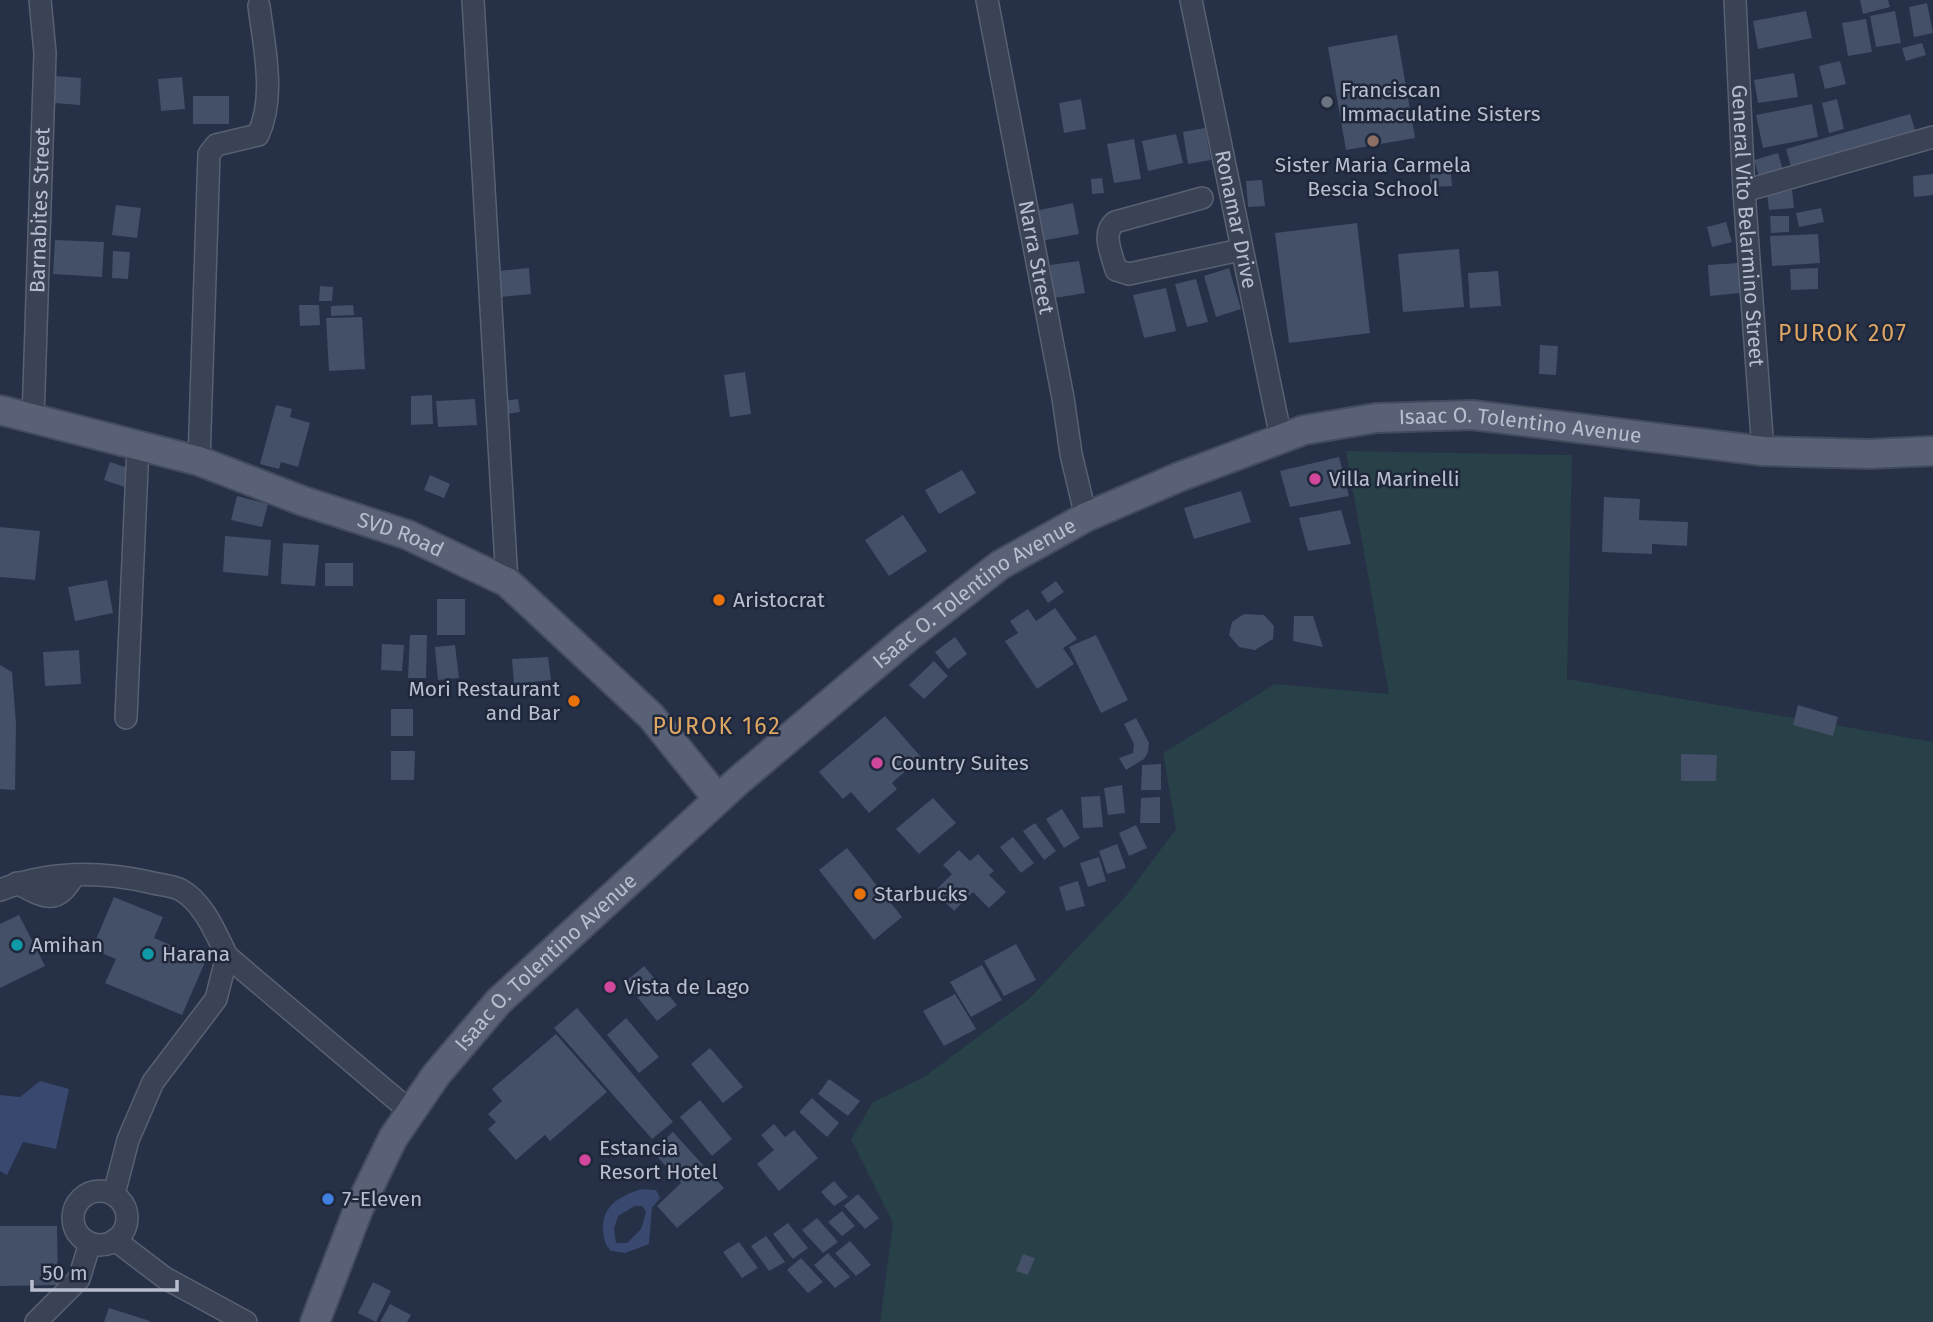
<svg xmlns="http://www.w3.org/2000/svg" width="1933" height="1322" font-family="'Fira Sans',sans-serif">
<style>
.green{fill:#284047}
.water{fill:#38486e;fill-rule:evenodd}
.building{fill:#444f68}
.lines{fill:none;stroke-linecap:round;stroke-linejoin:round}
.minor-casing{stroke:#596072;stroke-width:24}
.major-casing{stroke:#444b5e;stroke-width:32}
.minor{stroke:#3a4255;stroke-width:21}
.major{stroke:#586175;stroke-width:28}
.worship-dot{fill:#6b7280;stroke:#1f273b;stroke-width:2.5}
.education-dot{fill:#8d6e63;stroke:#1f273b;stroke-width:2.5}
.hotel-dot{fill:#d1479c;stroke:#1f273b;stroke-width:2.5}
.food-dot{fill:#e8710a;stroke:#1f273b;stroke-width:2.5}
.culture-dot{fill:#0f9aa8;stroke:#1f273b;stroke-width:2.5}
.shop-dot{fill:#3f7fe0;stroke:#1f273b;stroke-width:2.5}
.labels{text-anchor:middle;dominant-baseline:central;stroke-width:5;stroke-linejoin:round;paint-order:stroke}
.poi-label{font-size:21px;fill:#b8bece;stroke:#1f273b;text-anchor:start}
.street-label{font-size:21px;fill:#b8bece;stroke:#1f273b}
.neighbourhood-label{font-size:23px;letter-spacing:2px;fill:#dfa763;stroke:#1f273b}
</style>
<rect width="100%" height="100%" fill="#263046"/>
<!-- green -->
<path class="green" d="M1346,451L1572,455L1567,679L1933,742V1322H880L893,1223L851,1139L873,1102L924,1077L1030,998L1126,896L1176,829L1163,753L1275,684L1389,694Z"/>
<!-- water -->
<g class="water">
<path d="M40,1081L69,1089L56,1149L23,1142L7,1175L0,1171V1095L20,1097Z"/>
<path d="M641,1189L656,1190L660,1198L652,1208L649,1244L625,1253L611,1251C605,1245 604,1240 603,1231C602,1205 619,1197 641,1189ZM635,1206H642L646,1212L641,1229L627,1243H616L614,1229L618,1216Z"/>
</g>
<!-- building -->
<g class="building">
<path d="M1860,0H1888L1890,7L1863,14Z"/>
<path d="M1927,3L1933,33L1914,37L1909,7Z"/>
<path d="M1806,11L1812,38L1758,49L1753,21Z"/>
<path d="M1895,11L1901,43L1876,47L1870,16Z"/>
<path d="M1866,19L1872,52L1848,56L1842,23Z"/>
<path d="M1397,35L1415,138L1346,150L1328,47Z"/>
<path d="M1922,43L1926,55L1906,61L1902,48Z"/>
<path d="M1840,61L1846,84L1825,89L1819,66Z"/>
<path d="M1794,73L1798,97L1758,103L1754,80Z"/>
<path d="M56,76L81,78L80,105L54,103Z"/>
<path d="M182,77L185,109L161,111L158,79Z"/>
<rect x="193" y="96" width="36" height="28"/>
<path d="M1081,99L1086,129L1064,133L1059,103Z"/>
<path d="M1837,99L1844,129L1829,133L1822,103Z"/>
<path d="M1812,104L1818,137L1763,148L1756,115Z"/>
<path d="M1910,114L1918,139L1793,173L1786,149Z"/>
<path d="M1205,128L1211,160L1188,164L1183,132Z"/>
<path d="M1176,134L1183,163L1148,171L1142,141Z"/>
<path d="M1134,139L1141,179L1114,183L1107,144Z"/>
<path d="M1778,153L1784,173L1760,180L1754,160Z"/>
<path d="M1450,162L1452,186L1431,187L1429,163Z"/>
<path d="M1933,174V195L1914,197L1913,176Z"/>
<path d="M1102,178L1104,193L1092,194L1091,179Z"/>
<path d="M1262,180L1265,206L1248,207L1246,181Z"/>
<path d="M1792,190L1794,208L1769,210L1767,193Z"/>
<path d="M1073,203L1079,234L1041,241L1035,211Z"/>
<path d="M116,205L141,208L137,238L112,235Z"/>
<path d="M1821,208L1824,222L1799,227L1796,213Z"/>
<path d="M1770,216H1789V232L1771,233Z"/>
<path d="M1726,222L1732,242L1712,247L1707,227Z"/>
<path d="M1357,223L1370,333L1289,343L1275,233Z"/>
<path d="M1818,234L1820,263L1772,266L1770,236Z"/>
<path d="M55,240L104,242L102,277L53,274Z"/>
<path d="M1459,249L1464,307L1403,312L1398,254Z"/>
<path d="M113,251L130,252L128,279L112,278Z"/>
<path d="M1079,261L1085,293L1055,298L1050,265Z"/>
<path d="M1738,263L1740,293L1710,296L1708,265Z"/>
<path d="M529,268L531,294L501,297L498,271Z"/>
<path d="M1229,268L1241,309L1216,317L1204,276Z"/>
<path d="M1818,268V289L1791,290L1790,269Z"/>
<path d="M1498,271L1501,306L1470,308L1468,273Z"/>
<path d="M1196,279L1208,322L1187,327L1175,284Z"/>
<path d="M320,286L333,287L332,301H319Z"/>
<path d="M1166,288L1176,331L1144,338L1133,295Z"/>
<path d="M299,305H319L320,325L300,326Z"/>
<path d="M353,305L354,315L331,316V306Z"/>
<path d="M362,317L365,369L329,371L326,318Z"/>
<path d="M1540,345L1558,346L1556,375L1539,374Z"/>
<path d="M745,372L751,414L730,417L724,375Z"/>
<path d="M432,395L433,424L411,425V396Z"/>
<path d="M475,399L477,425L438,427L436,401Z"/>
<path d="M518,399L520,412L499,415L497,402Z"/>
<path d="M276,405L292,409L290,417L310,423L298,467L281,462L279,469L260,464Z"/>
<path d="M1339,457L1349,496L1290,507L1280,471Z"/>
<path d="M110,462L134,470L128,488L104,480Z"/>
<path d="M962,470L976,493L939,514L925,490Z"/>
<path d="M430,475L450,484L444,498L424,490Z"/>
<path d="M1241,491L1251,522L1194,539L1184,508Z"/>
<path d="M237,496L268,504L262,527L231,520Z"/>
<path d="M1604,497L1640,499L1639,520L1688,522L1687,546L1652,544V554L1602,552Z"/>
<path d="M1341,510L1351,544L1308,551L1299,518Z"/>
<path d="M903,515L927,551L889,576L865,540Z"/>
<path d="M0,527L40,531L35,580L0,577Z"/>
<path d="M225,536L271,540L268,576L223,572Z"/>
<path d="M283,543L319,545L315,586L281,584Z"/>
<rect x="325" y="563" width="28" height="23"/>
<path d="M107,580L113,613L75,621L68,587Z"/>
<path d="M1056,581L1064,592L1048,603L1041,592Z"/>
<rect x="437" y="599" width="28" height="36"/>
<path d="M1055,608L1077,639L1063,648L1074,664L1037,689L1005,641L1018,633L1010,621L1028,609L1036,621Z"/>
<path d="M1244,614L1264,615L1274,626L1273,639L1255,650L1239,647L1229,635L1232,622Z"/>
<path d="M1294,616H1313L1323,647L1293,641Z"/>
<path d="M410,635H427L426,678H408Z"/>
<path d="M1096,635L1128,700L1101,713L1069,647Z"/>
<path d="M955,637L967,654L948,669L935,652Z"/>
<path d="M382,644L404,645L402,671L381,670Z"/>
<path d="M455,645L459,678L438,680L435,647Z"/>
<path d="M79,650L81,684L45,686L43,652Z"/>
<path d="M548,657L551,680L514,684L512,659Z"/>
<path d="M934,661L948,676L924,699L909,685Z"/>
<path d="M0,665L12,672L16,724L15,790L0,789Z"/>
<path d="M1798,705L1838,717L1833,736L1793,725Z"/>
<rect x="391" y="709" width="22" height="27"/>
<path d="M885,716L921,757L892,783L897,789L869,813L851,792L843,799L819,772Z"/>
<path d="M1136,718L1149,743L1148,752L1144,759L1126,770L1119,758L1133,753L1134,744L1124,724Z"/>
<path d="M391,751H415L414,780H391Z"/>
<path d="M1681,754L1717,755L1716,781H1681Z"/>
<path d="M1161,764V790H1141L1142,765Z"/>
<path d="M1122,785L1125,813L1108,815L1104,788Z"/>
<path d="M1100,796L1103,827L1083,828L1081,797Z"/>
<path d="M1160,797V823H1140L1141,798Z"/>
<path d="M933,798L956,823L919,854L896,829Z"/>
<path d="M1062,809L1080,838L1064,848L1046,819Z"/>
<path d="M1035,823L1056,851L1044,860L1023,831Z"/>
<path d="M1136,825L1147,848L1129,856L1119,833Z"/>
<path d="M1013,837L1034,863L1021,873L1000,847Z"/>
<path d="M1117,844L1126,868L1107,874L1099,851Z"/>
<path d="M847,848L902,917L874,940L819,870Z"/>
<path d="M959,850L970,861L978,854L994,871L989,875L1006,892L989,908L973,892L954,911L935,891L952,874L943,865Z"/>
<path d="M1099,857L1106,881L1088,887L1080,863Z"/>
<path d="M1078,881L1085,906L1066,911L1059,887Z"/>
<path d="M114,897L163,917L154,938L206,960L182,1015L105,983L116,959L92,949Z"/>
<path d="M19,915L45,966L0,988V924Z"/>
<path d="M1016,944L1036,980L1004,996L984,961Z"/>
<path d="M982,965L1002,1000L971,1017L950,982Z"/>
<path d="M644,966L677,1005L657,1021L625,982Z"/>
<path d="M955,994L976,1029L944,1046L923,1011Z"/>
<path d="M577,1008L673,1122L652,1139L554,1028Z"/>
<path d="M626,1018L659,1057L639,1073L607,1035Z"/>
<path d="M556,1034L607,1092L550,1141L545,1135L516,1160L488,1129L496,1122L488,1114L502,1101L492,1089Z"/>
<path d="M710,1048L743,1087L723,1103L691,1064Z"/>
<path d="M829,1079L860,1101L848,1116L818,1094Z"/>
<path d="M812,1098L839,1123L827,1137L799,1112Z"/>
<path d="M700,1100L732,1139L712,1156L680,1117Z"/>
<path d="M774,1124L785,1137L794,1130L818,1158L779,1191L757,1164L774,1150L761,1135Z"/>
<path d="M673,1132L724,1188L677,1228L657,1206L681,1183L652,1151Z"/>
<path d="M834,1181L848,1197L834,1206L821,1192Z"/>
<path d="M858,1194L879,1218L865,1229L844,1206Z"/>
<path d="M842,1211L855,1226L842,1236L828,1222Z"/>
<path d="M817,1218L838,1242L823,1253L802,1230Z"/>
<path d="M788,1223L808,1248L793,1259L773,1234Z"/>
<path d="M0,1226H57L58,1285L0,1286Z"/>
<path d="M766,1236L785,1262L769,1271L751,1246Z"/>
<path d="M850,1241L871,1265L856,1276L835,1253Z"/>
<path d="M739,1242L758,1268L742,1278L723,1252Z"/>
<path d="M828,1253L850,1277L835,1288L814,1265Z"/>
<path d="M1023,1254L1035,1258L1028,1275L1016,1271Z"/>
<path d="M801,1258L823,1282L808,1293L787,1270Z"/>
<path d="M373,1282L391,1291L376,1322L358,1313Z"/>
<path d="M390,1304L411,1315L407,1322H380Z"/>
<path d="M109,1308L150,1321L149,1322H104Z"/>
</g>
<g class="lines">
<!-- minor casing -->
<g class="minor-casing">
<g id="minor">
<path d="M473,0L507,582"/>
<path id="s1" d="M987,0L1063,398L1071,454L1086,517"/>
<path id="s2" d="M1191,0L1281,438"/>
<path id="s3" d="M1735,0L1744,191L1763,451"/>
<path d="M1744,191L1933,137"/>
<path d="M1202,198L1115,222C1101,233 1112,255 1116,270L1129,274L1240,250"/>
<path id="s4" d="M33,420L45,53L40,0"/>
<path d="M199,461L209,154L216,145L258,135C276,97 264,46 259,6"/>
<path d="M126,718L138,446"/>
<path d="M17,883C44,897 57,907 74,875"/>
<path d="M0,890C48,871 100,871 149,882C159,885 172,885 181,890C204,903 216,934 227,956L411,1112"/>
<circle cx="100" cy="1218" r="27"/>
<path d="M114,1194L128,1140L153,1082L216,999L227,956"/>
<path d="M115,1240L165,1278L246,1322"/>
<path d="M36,1322L79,1279L90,1243"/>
</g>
</g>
<!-- major casing -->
<g class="major-casing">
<g id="major">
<path id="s5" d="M0,410L199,461L303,501L408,535L507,582L651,716L718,799"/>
<path id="s6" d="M315,1322L358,1210L393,1138L436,1075L499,1001L738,781L907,638L1000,565L1086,517L1179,477L1304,430L1376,418L1472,415L1763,451L1868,454L1933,451"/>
</g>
</g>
<!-- minor -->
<use href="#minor" class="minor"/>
<!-- major -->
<use href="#major" class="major"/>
</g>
<!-- markers -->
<circle class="worship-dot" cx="1327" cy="102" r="7"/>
<circle class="education-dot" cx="1373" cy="141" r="7"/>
<g class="hotel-dot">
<circle cx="1315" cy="479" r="7"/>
<circle cx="877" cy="763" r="7"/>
<circle cx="610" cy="987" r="7"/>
<circle cx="585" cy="1160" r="7"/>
</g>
<g class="food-dot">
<circle cx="719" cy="600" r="7"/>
<circle cx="574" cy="701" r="7"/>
<circle cx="860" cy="894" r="7"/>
</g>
<g class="culture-dot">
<circle cx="17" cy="945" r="7"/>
<circle cx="148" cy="954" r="7"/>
</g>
<circle class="shop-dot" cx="328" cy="1199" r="7"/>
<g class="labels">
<!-- poi labels -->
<g class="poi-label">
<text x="1341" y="90">Franciscan<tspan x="1341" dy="24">Immaculatine Sisters</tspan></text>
<text x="1373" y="165" text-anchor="middle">Sister Maria Carmela<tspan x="1373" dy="24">Bescia School</tspan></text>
<text x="1329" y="479">Villa Marinelli</text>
<text x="733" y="600">Aristocrat</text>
<text x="560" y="689" text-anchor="end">Mori Restaurant<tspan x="560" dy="24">and Bar</tspan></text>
<text x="891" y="763">Country Suites</text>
<text x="874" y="894">Starbucks</text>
<text x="31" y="945">Amihan</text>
<text x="162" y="954">Harana</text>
<text x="624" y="987">Vista de Lago</text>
<text x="599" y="1148">Estancia<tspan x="599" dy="24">Resort Hotel</tspan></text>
<text x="342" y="1199">7-Eleven</text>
</g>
<!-- street labels -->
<g class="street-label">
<text stroke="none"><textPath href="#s4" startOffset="210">Barnabites Street</textPath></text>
<text stroke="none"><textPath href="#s2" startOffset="224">Ronamar Drive</textPath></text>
<text stroke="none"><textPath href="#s3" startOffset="226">General Vito Belarmino Street</textPath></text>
<text stroke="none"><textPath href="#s1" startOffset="262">Narra Street</textPath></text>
<text stroke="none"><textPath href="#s6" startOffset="1589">Isaac O. Tolentino Avenue</textPath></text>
<text stroke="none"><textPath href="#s5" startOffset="420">SVD Road</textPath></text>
<text stroke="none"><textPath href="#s6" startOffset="1001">Isaac O. Tolentino Avenue</textPath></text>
<text stroke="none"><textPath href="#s6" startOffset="434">Isaac O. Tolentino Avenue</textPath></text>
</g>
<!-- neighbourhood labels -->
<g class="neighbourhood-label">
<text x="1843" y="333">PUROK 207</text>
<text x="717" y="726">PUROK 162</text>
</g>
</g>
<!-- scale -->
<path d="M32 1280v10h145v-10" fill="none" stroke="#b8bece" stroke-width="3.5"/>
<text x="42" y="1280" font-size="21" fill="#b8bece" stroke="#1f273b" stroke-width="5" paint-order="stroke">50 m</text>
</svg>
